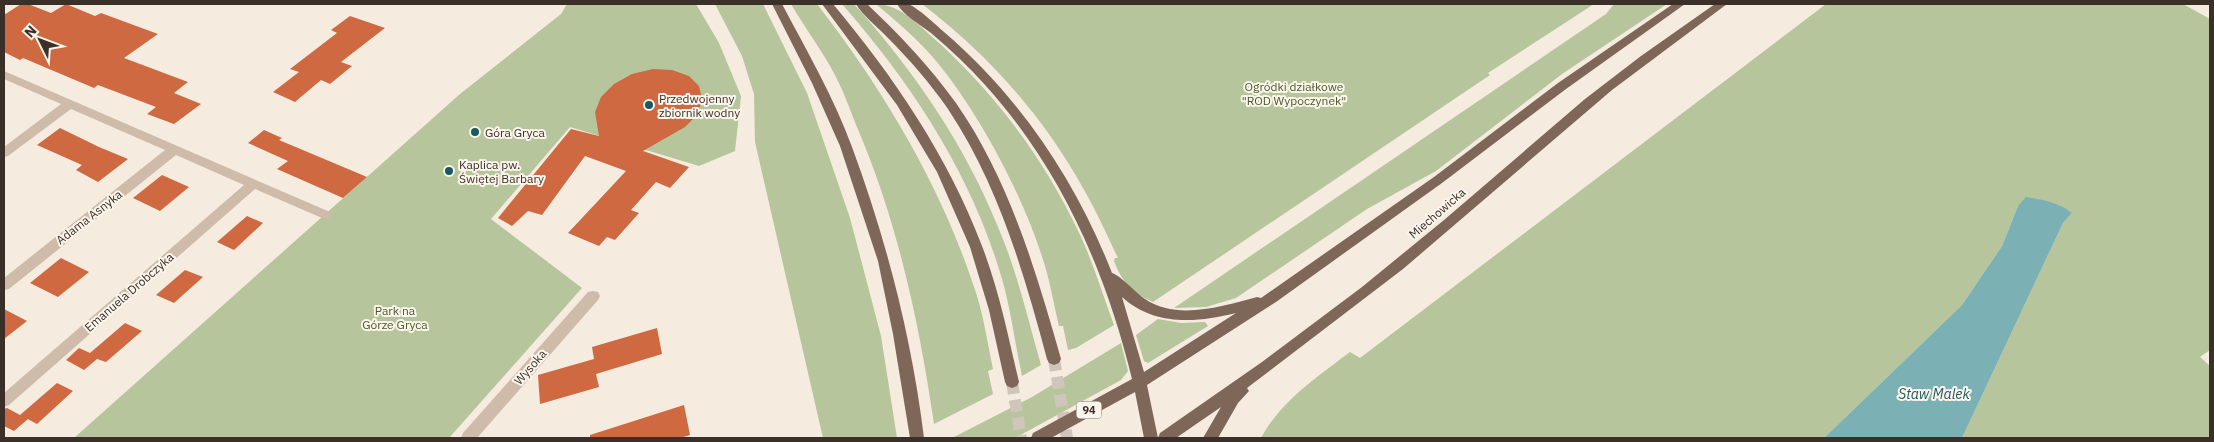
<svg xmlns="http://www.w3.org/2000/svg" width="2214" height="442" font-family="'IBM Plex Sans',sans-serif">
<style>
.green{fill:#b6c59c}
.water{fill:#7bb0b4}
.building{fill:#cf6942}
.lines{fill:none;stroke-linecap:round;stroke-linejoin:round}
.major-tunnel{stroke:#d0c5ba;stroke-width:12;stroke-dasharray:12 6;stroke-linecap:butt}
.minor{fill:#cebba9;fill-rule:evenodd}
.major{fill:#7e6759;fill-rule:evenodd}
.poi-dot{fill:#1b5960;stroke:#fbf5eb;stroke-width:2}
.labels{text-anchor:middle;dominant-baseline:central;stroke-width:4;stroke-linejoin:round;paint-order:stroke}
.shield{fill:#fbf5eb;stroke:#756a63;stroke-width:1}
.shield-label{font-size:11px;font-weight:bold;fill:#3b2f29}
.park-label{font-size:12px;fill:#485b2b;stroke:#fbf5eb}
.poi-label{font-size:12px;fill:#3b2f29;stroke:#fbf5eb;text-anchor:start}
.street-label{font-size:12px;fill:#3b2f29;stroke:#fbf5eb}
.water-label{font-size:14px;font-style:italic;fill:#1b5960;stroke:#fbf5eb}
</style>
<rect width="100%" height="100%" fill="#f5ebde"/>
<!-- green -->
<g class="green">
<path d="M567,4H696L719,43L741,96L735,151L699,166L570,127L491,219L582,288L449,438H74L460,94L561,14Z"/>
<path d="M715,4H763L807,93L850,218L881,336L897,438H823L755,142L754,94L742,56Z"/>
<path d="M791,4H817C882,88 939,182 973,284C983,311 987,341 993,369L988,371L993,394L934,424C919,322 898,223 857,127C850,110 844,92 835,75C822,50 805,28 791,4Z"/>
<path d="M842,4H854C914,71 964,143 998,227C1017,271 1028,319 1041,365L1022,376C1015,344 1011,310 1002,279C972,175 912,84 842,4Z"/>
<path d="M876,4C900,4 921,27 939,43C998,97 1047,163 1081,237C1094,265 1103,296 1114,325L1076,348L1068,350L1063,326H1059C1054,306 1051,286 1045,266C1025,199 981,116 937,62C919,40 897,22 876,4Z"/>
<path d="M922,4H1594L1488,73L1490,75L1153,302C1132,293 1122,282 1114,261L1115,258H1118C1107,235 1097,212 1084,190C1044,117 988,54 922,4Z"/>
<path d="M1614,4H1667L1562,74L1436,171L1367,209L1236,298L1206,307L1174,308L1606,14Z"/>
<path d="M1826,4H2183L2210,19V350L2200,357L2210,366V438H1962L2063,223L2072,213L2018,206L2002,246L1962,305L1824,438H1261C1281,401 1317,377 1350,352L1360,358Z"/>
<path d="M1158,319L1181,323L1205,322L1208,326L1148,363L1144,361L1136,335Z"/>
<path d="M1121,343L1128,371L1121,380L1015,438H952L1032,397Z"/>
</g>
<!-- water -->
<path class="water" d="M2026,197C2042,200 2058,202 2072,213L2063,223L1962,438H1824L1962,305L2002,246L2018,206Z"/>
<!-- building -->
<g class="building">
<path d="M21,4H28L51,13L66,4L95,16L101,13L158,34L124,58L188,82L174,93L201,104L174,124L147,114L156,107L98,85L94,88L23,58L20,60L4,52V15Z"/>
<path d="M350,16L385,28L341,62L352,66L330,84L321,80L295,102L273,92L299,72L290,69L337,33L331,30Z"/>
<path d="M653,69L672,70L689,76L699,86L702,99L698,114L685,127L643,151L689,167L670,188L656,182L631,210L639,213L615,240L607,237L599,246L568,233L626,171L585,156L542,215L528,211L512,226L498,218L571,129L599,136L595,112L601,97L614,84L632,74Z"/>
<path d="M60,128L99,147L128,159L98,182L76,170L82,165L37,145Z"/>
<path d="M264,130L282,138L279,140L367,177L343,198L302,180L277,169L288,161L248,143Z"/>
<path d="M162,175L189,187L160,211L133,198Z"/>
<path d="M247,216L263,223L234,250L217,242Z"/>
<path d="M61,258L89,272L58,297L30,283Z"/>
<path d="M185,270L203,277L174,303L156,295Z"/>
<path d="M4,309L27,321L4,339Z"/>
<path d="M125,323L142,331L106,362L97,359L84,370L66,360L79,348L90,353Z"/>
<path d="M657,328L662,354L596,374L599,387L540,404L538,375L594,359L592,347Z"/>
<path d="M57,383L73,391L37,424L22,416L28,419L14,431L4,426V409L7,408L20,415Z"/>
<path d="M684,405L690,435L680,438H590V435Z"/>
</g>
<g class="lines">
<!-- major-tunnel -->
<g class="major-tunnel">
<path d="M1054,359L1067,438"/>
<path d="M1012,382L1021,438"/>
</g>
<!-- minor -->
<g class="minor">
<path d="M4,71L330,212L332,215L330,218H322L255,189L9,405L4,407V393L244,185L176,155L9,289L4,290V278L165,150L71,109L8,156L4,157V147L61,104L4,79Z"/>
<path d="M593,291L598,292L600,296L598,300L477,438H461L463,433L588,292Z"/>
</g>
<!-- major -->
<g class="major">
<path d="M772,4H782C807,51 834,98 852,147C887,242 912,339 924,438H910L893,334L878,261L840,146L812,83Z"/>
<path d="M822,4H833C894,77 948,156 982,246C999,290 1008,336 1019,382L1017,386L1012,388L1007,386L1005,382L989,310L970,247L937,172L897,105Z"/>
<path d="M856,4H867C899,34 930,67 956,103C1009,179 1036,271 1061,359L1059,363L1054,365L1049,363L1047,359C1024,273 998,184 948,109C930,83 909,59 887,37C877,26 863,16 856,4Z"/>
<path d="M897,4C900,4 905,3 908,4C917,7 936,25 944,32C1020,97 1076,181 1112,273C1120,275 1136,293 1145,299C1177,321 1223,306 1257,297L1261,298L1434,177L1558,83L1673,4H1685L1566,89L1442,183L1276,302L1147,385L1158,438L1160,433L1262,362L1362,287L1444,220L1585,99L1641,56L1715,4H1727L1612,90L1403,269L1247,388L1249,391L1238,403L1218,438H1203L1221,407L1176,438H1144L1135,392L1051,438H1031L1033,433L1132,379C1106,272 1061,169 986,86C969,67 951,50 931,33C921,25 903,15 897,4ZM1122,297C1154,326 1196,323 1236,313L1144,372Z"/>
</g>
</g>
<!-- markers -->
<g class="poi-dot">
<circle cx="649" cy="105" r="5"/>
<circle cx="475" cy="132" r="5"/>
<circle cx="449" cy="171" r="5"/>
</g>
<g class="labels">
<!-- shield labels -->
<rect class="shield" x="1076.5" y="401.5" width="25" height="17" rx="4"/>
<g class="shield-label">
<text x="1089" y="410">94</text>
</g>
<!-- park labels -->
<g class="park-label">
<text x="1294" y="86">Ogródki działkowe<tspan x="1294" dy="14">"ROD Wypoczynek"</tspan></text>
<text x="395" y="310">Park na<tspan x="395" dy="14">Górze Gryca</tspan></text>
</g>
<!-- poi labels -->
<g class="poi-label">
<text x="659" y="98">Przedwojenny<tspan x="659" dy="14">zbiornik wodny</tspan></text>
<text x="485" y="132">Góra Gryca</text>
<text x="459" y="164">Kaplica pw.<tspan x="459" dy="14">Świętej Barbary</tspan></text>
</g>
<!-- street labels -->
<g class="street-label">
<text transform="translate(1437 213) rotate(-41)">Miechowicka</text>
<text transform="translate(89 217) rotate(-38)">Adama Asnyka</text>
<text transform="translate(129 292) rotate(-41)">Emanuela Drobczyka</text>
<text transform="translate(530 367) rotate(-49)">Wysoka</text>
</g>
<!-- water labels -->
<g class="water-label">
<text x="1934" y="394">Staw Malek</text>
</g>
</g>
<!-- border -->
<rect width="2214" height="442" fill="none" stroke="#3b2f29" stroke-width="10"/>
<!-- north arrow -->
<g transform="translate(40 40) rotate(312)" stroke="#fbf5eb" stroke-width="4" paint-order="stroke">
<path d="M0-4L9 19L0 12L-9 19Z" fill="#3b2f29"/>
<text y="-8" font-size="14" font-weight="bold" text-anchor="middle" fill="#3b2f29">N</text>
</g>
</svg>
